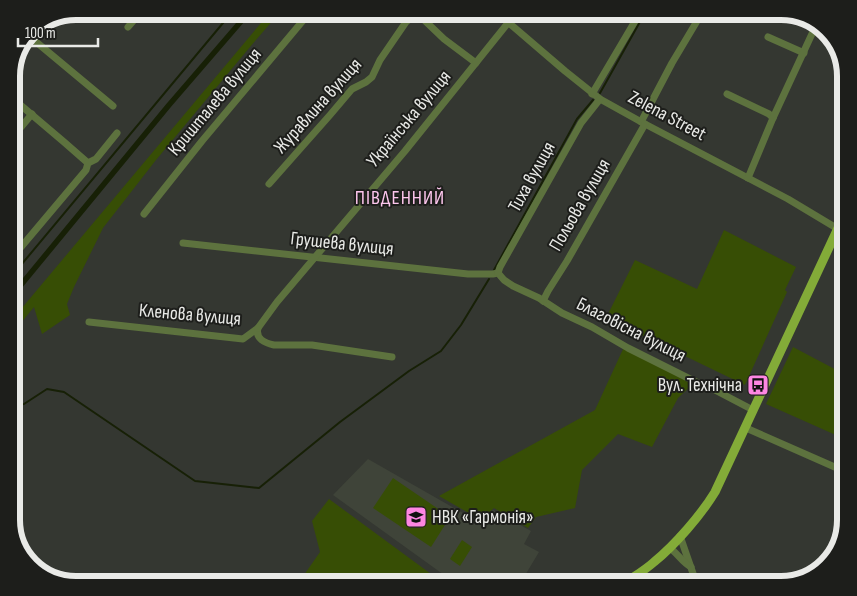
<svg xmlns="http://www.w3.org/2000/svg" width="857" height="596" font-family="'Sofia Sans Condensed',sans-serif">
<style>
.built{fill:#3f4439}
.green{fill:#374e05}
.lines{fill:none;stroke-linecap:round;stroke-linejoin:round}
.stream{stroke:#172006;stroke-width:2}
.canal{stroke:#172006;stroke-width:5.5}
.minor{stroke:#5d723e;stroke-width:7}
.major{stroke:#83ab38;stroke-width:9}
.labels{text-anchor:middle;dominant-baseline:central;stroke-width:4;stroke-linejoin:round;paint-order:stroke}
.street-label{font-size:19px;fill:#e9eae7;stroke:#1d1e1b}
.poi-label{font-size:19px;fill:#e9eae7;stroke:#1d1e1b;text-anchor:end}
.neighbourhood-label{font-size:20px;letter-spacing:1px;fill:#fdc6ed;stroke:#1d1e1b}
.rim{fill:none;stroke:#e9eae7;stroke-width:6}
</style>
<rect width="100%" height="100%" fill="#343731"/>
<!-- built -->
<path class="built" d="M368,459L482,524L493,510L531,531L524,544L539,552L521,582L524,585H458L333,495Z"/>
<!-- green -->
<g class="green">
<path d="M271,11H281L250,47L156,160L103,228L74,287L67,304L70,315L42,334L34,307L11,335V321Z"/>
<path d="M724,230L796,267L785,290L787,292L745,385L606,318L635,260L697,289Z"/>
<path d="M624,347L693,384L678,398L652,447L618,434L582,470L575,508L536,517L528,528L494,508L481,520L439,496L595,410Z"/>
<path d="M793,347L846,375V420L838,436L766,404Z"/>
<path d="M393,478L450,517L431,547L373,508Z"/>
<path d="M329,499L446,585H297L320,552L312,521Z"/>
<path d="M462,540L472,547L460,566L450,559Z"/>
</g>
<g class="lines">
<!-- stream -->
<g class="stream">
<path d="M600,93L646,11"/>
<path d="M494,270L577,119L593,100"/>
<path d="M11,277L233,11"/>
<path d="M11,405L24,404L47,389L64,392L195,481L259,488L340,422L409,371L441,351L461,325L489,279"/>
</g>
<!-- canal -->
<path class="canal" d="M11,297L169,105L250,11"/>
<!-- minor -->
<g class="minor">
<path d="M495,11L565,71L600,99L645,124L788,199L838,229"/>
<path d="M128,27L142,11"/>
<path d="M29,36L113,106"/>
<path d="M768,37L804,53"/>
<path d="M592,94L641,11"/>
<path d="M727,94L769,114L773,118"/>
<path d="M11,97L64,142L88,163"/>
<path d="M641,122L672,63L703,11"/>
<path d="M11,139L32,114"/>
<path d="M748,178L773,118L817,23"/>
<path d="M269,184L330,115L352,89L366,82L372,77L380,60L406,22L411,18L416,16L421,17L444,39L476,63"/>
<path d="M144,214L202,141L311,11"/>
<path d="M183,243L468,274H493L498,273"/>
<path d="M11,259L86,170L88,163L96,159L117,133"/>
<path d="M498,273L504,280L513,286L539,298L562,313L592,327L628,348L694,381L713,389L753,410"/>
<path d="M498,273L500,267L581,123L600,99"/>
<path d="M543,301L548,291L567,261L645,124"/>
<path d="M89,322L243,339L258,328C255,339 265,343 274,345H312L392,357"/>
<path d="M258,328L277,302L405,151L508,23"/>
<path d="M746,428L846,472"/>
<path d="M680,536L697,585"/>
<path d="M670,548C678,554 682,562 691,567"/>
</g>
<!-- major -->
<path class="major" d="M622,585C633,577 644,571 654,562C675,545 701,515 715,492L846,211"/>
</g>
<!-- icons -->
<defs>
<g id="bus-square" transform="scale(1.125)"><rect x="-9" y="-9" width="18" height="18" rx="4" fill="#fd86e2" stroke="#1d1e1b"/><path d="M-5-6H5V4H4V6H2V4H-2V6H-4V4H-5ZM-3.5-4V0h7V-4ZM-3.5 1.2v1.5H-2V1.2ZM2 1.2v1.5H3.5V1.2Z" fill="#111"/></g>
<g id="school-square" transform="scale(1.125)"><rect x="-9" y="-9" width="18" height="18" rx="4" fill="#fd86e2" stroke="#1d1e1b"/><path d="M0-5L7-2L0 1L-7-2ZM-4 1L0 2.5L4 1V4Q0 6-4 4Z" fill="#111"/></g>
</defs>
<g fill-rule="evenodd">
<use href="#bus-square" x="758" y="385"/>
<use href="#school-square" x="416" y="517"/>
</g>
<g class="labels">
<!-- street labels -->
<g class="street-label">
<text transform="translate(215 102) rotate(-50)">Кришталева вулиця</text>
<text transform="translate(318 106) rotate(-48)">Журавлина вулиця</text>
<text transform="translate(667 116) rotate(28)">Zelena Street</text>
<text transform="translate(409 119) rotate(-50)">Українська вулиця</text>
<text transform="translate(532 177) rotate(-61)">Тиха вулиця</text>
<text transform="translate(580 205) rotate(-60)">Польова вулиця</text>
<text transform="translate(342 244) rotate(6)">Грушева вулиця</text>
<text transform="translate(190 315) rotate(5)">Кленова вулиця</text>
<text transform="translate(631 330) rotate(27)">Благовісна вулиця</text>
</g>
<!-- poi labels -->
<g class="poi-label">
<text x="742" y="385">Вул. Технічна</text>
<text x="432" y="517" text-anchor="start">НВК «Гармонія»</text>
</g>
<!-- neighbourhood labels -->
<g class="neighbourhood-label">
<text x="400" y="198">ПІВДЕННИЙ</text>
</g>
</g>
<!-- crop -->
<path d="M0 0H857V596H0ZM76 20H781A56 56 0 0 1 837 76V520A56 56 0 0 1 781 576H76A56 56 0 0 1 20 520V76A56 56 0 0 1 76 20Z" fill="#1d1e1b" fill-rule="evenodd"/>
<path class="rim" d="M76 20H781A56 56 0 0 1 837 76V520A56 56 0 0 1 781 576H76A56 56 0 0 1 20 520V76A56 56 0 0 1 76 20Z"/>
<!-- scale -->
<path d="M18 38v8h80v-8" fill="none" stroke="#e9eae7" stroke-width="2.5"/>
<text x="25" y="38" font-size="15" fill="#e9eae7" stroke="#1d1e1b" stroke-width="4" paint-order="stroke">100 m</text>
</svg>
